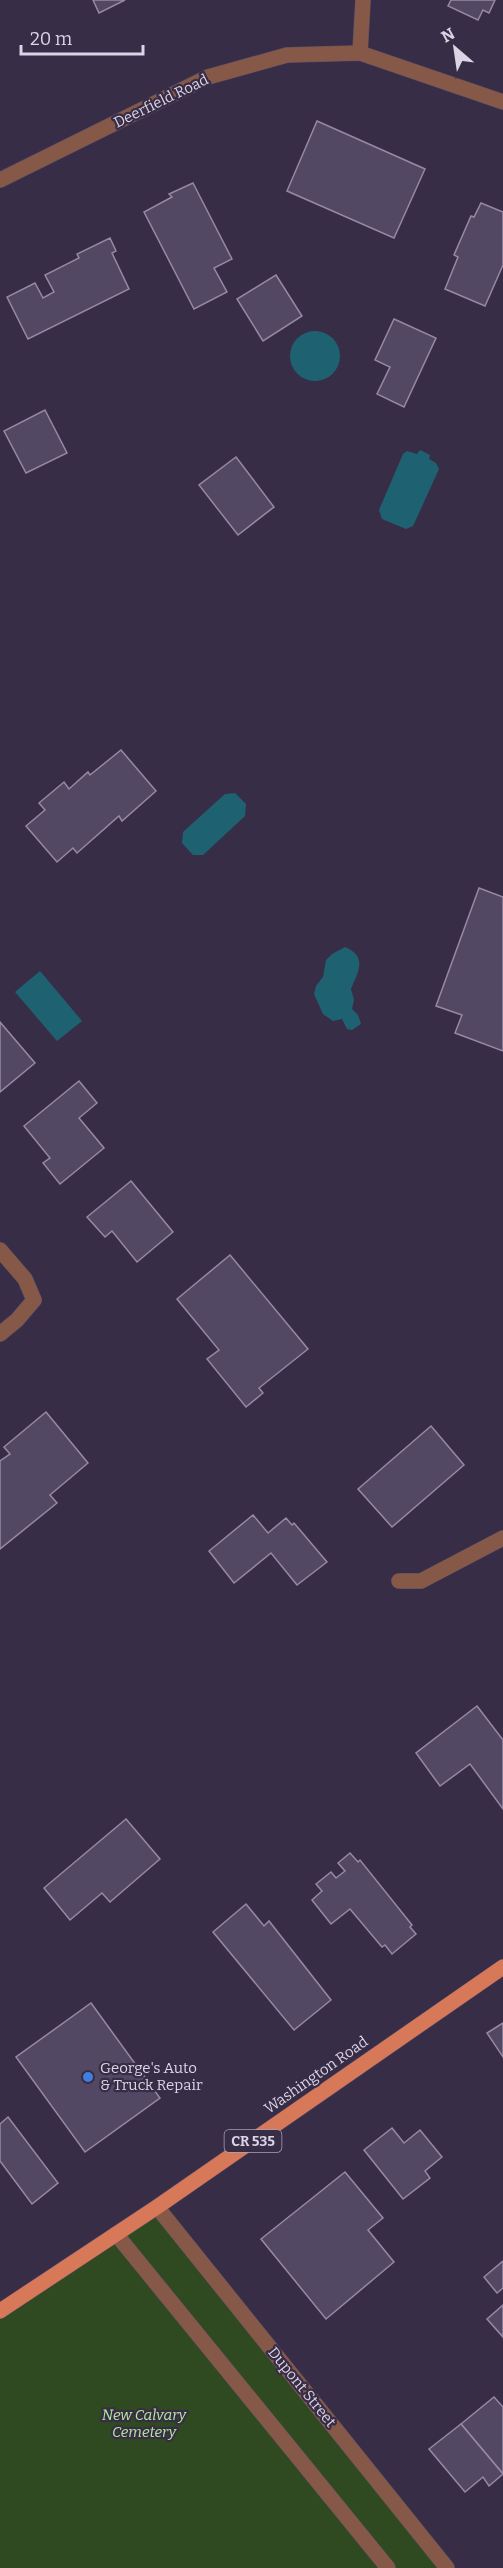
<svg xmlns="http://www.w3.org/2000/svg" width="503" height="2568" font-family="Bitter,serif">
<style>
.green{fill:#2f4a20}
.water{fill:#1e6272}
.building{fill:#534863;stroke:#9589a7;stroke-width:1.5}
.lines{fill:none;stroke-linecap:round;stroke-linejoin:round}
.minor-casing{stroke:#554b63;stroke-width:16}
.major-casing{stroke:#554b63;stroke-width:16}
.minor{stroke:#865848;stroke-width:15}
.major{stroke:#d77959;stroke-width:15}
.shop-dot{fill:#3f7fe0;stroke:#382d46;stroke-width:2}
.labels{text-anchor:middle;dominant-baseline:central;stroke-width:4.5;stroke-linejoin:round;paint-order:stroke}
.shield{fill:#382d46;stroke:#aaa2b5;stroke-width:1.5}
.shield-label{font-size:14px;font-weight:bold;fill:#dbd4e5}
.street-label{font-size:15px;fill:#dbd4e5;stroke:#382d46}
.poi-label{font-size:15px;fill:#dbd4e5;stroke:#382d46;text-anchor:start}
.park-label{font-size:15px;font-style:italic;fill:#b4e99a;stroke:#382d46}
</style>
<rect width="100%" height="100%" fill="#382d46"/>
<!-- green -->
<path class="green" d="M157,2207L447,2568H0V2311Z"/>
<!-- water -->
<g class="water">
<circle cx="315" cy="356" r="25"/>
<path d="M420,450L430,455L429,459L436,463L439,469L413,526L406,529L382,519L379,510L403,454L407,451L417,454Z"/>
<path d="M235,793L246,804L245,816L203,855H193L182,843L183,832L225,794Z"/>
<path d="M345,947C368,957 358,972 351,989L354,1000L352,1009L358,1015L361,1024L352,1030L347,1029L342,1019L333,1021L323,1014L314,994L316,986L323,977L326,960L332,954Z"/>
<path d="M40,971L82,1021L57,1041L15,992Z"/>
</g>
<!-- building -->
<g class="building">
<path d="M93,0H125L99,13Z"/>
<path d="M451,0H495L489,13L483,10L478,20L448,6Z"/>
<path d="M317,121L425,169L394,238L287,191Z"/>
<path d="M193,183L232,259L214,268L227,292L194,309L144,212L172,197L169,194Z"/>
<path d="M481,203L503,212V265L485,306L445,289L458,257L454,255L471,216L474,217Z"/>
<path d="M110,238L116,251L112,253L129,289L28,339L7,297L35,283L43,298L54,292L45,275L79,258L77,254Z"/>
<path d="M276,275L302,316L263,341L237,299Z"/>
<path d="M394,319L436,338L404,407L377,394L390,367L375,360Z"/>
<path d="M45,410L67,453L26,473L4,431Z"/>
<path d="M236,457L274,507L238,535L199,485Z"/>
<path d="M121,750L156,791L122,821L119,816L77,853L73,848L57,862L26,826L45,810L39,803L64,782L69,789L88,772L90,775Z"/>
<path d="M479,888L503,897V1051L455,1033L462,1015L436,1006Z"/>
<path d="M0,1022L35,1063L0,1092Z"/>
<path d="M79,1081L97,1103L79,1118L104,1148L60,1184L43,1163L50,1158L24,1126Z"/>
<path d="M131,1181L173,1232L137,1262L112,1231L105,1237L87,1217Z"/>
<path d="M230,1255L308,1349L259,1388L263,1393L246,1407L207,1359L219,1350L177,1299Z"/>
<path d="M46,1412L88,1463L50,1495L57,1503L0,1549V1461L10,1454L4,1447Z"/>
<path d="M431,1426L464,1465L392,1527L358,1489Z"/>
<path d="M253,1515L268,1533L286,1518L292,1525L294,1523L327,1562L297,1585L271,1553L234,1583L209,1551Z"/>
<path d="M477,1706L503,1740V1809L470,1764L440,1786L416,1753Z"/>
<path d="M126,1819L160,1859L110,1902L102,1893L70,1920L44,1888Z"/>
<path d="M350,1853L358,1862L360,1860L412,1925L410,1927L416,1934L392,1954L385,1945L382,1947L350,1909L331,1924L312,1900L322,1891L316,1884L331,1872L336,1878L345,1871L338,1863Z"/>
<path d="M246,1904L264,1926L269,1921L331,2000L294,2030L213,1932Z"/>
<path d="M91,2003L160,2098L85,2152L16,2057Z"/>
<path d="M503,2023V2057L487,2033Z"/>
<path d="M8,2117L58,2183L32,2204L0,2161V2124Z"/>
<path d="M392,2128L404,2143L420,2130L442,2157L425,2171L430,2178L403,2199L364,2150Z"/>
<path d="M345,2172L383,2218L368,2230L394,2262L326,2319L261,2239Z"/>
<path d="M503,2261V2288L497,2293L484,2277Z"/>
<path d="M503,2305V2337L487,2319Z"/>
<path d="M494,2397L503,2407V2474L461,2424Z"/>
<path d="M461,2424L503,2474L489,2486L483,2477L465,2492L429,2449Z"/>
</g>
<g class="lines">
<!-- minor casing -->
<g class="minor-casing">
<g id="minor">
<path d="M360,53L363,0"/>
<path d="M0,180L208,77L287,55L360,53L503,102"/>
<path d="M0,1250L25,1279L34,1300L17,1320L0,1334"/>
<path d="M399,1581H421L503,1538"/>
<path d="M157,2207L447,2568"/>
<path d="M116,2234L388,2568"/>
</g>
</g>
<!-- major casing -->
<g class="major-casing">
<path id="major" d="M0,2311L157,2207L503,1967"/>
</g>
<!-- minor -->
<use href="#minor" class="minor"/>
<!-- major -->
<use href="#major" class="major"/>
</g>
<!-- markers -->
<circle class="shop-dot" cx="88" cy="2077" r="6"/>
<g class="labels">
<!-- shield labels -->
<rect class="shield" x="224.5" y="2130" width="57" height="22" rx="4.5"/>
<g class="shield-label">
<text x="253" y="2141">CR 535</text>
</g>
<!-- street labels -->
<g class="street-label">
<text transform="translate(161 101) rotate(-26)">Deerfield Road</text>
<text transform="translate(316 2075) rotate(-35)">Washington Road</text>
<text transform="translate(302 2387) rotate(51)">Dupont Street</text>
</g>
<!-- poi labels -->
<g class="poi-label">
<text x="100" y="2068">George's Auto<tspan x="100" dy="17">&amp; Truck Repair</tspan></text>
</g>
<!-- park labels -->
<g class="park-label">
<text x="144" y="2415">New Calvary<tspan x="144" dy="17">Cemetery</tspan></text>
</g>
</g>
<!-- north arrow -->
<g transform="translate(455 48) rotate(331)" stroke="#382d46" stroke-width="4.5" paint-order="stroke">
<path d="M0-4.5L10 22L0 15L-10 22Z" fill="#dbd4e5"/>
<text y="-9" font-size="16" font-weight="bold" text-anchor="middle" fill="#dbd4e5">N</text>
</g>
<!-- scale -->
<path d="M21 45v9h122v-9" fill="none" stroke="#dbd4e5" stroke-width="3"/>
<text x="30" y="45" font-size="18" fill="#dbd4e5" stroke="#382d46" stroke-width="4.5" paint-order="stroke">20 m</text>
</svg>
